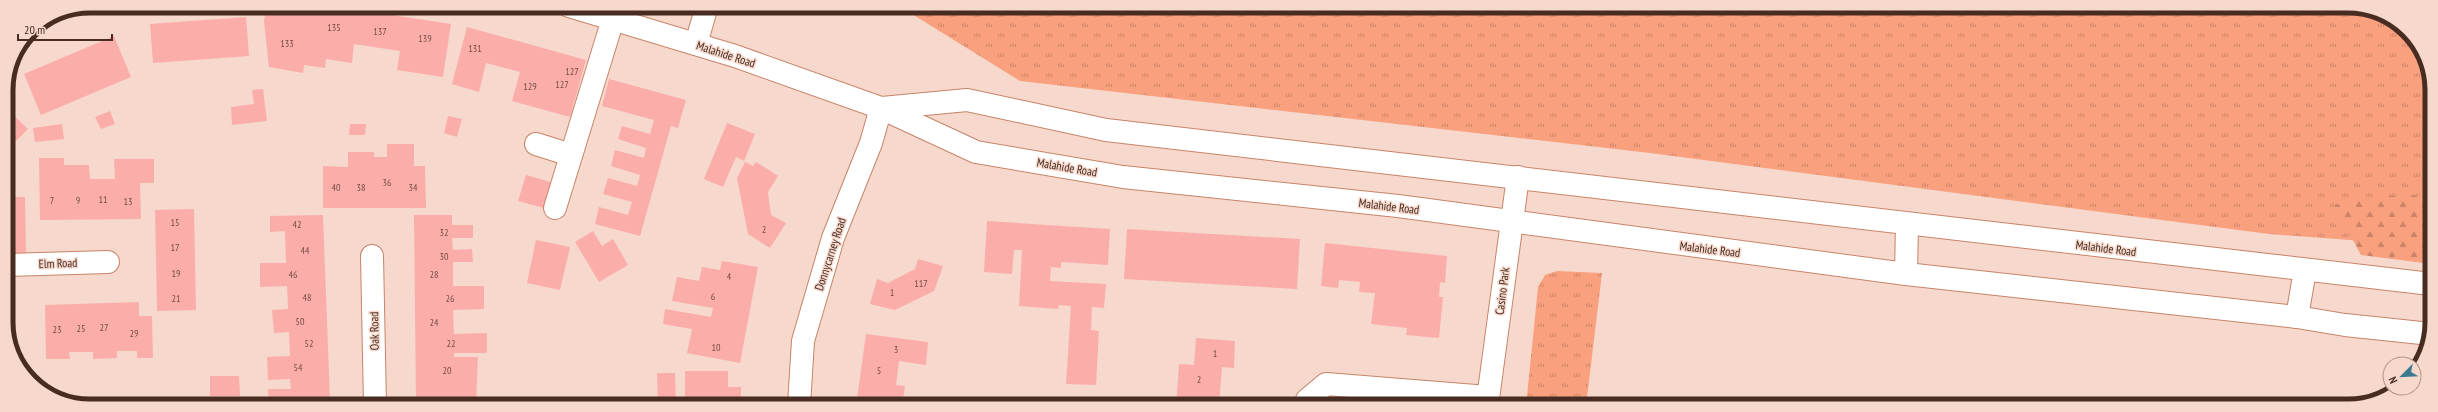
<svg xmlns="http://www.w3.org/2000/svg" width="2438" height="412" font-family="'PT Sans Narrow',sans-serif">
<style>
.grass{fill:url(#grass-tufts)}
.forest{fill:url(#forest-firs)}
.building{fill:#fbadaa}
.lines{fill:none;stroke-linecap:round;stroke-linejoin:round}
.minor-casing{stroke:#c78469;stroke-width:24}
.major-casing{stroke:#c78469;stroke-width:24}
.minor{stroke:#fff;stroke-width:22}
.major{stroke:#fff;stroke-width:22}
.labels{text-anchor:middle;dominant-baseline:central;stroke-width:3;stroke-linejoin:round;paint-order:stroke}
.number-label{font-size:10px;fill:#754c43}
.street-label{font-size:12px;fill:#482c21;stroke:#f6d8cd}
.rim{fill:none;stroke:#482c21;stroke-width:5}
</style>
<defs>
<pattern id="grass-tufts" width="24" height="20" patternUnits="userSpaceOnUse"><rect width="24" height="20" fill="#f9a17e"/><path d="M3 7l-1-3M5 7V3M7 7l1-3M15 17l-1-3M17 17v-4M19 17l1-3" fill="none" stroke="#cc8367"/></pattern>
<pattern id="forest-firs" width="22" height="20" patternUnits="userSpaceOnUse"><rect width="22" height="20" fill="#f9a17e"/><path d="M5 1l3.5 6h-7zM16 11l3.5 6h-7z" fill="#cc8367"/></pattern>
</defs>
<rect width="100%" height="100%" fill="#f6d8cd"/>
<!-- grass -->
<g class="grass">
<path d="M913,6L2359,7L2403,27L2430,74L2431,246L2269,234L1650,153L1020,81L912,14Z"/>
<path d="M1557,271L1602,273L1586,406H1526L1538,287L1545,275Z"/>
<path d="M1353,399L1423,405L1332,406Z"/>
</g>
<!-- forest -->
<path class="forest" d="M2431,195V264L2361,255L2334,205L2380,196Z"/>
<!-- building -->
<g class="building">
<path d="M267,6H333L451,24L443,77L397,70L400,51L354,44L352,63L326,59L325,68L304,65L303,73L269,67L264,21Z"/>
<path d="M246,17L249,56L153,63L150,24Z"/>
<path d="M467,27L586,60L570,117L512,101L520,72L486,63L479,92L452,84Z"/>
<path d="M114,36L131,77L41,115L24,74Z"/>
<path d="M609,79L686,100L678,128L671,126L640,236L595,224L599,207L628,215L632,202L603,194L608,178L637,186L640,175L611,166L615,150L644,158L646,148L618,139L622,126L650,134L654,120L602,106Z"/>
<path d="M263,89L267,121L232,125L231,107L254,104L252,90Z"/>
<path d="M6,108L28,129L9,148L6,145Z"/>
<path d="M110,111L115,124L101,129L95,117Z"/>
<path d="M448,116L462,119L457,137L444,133Z"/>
<path d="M727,123L755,134L744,161L736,157L723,187L704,179Z"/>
<path d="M62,124L64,139L35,142L33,128Z"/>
<path d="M350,124H366L365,135H349Z"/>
<path d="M387,144H414V166H425L426,208H323V166L348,167V152H374V157H387Z"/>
<path d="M39,158H64V165H89L90,179H115L114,159H154V183H140L141,219L40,220Z"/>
<path d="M745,162L753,166L756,162L778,176L768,192L769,201L771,215L786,223L770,248L748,234L737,178Z"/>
<path d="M526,175L551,182L544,208L518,201Z"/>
<path d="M11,197H25L26,253H11Z"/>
<path d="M194,209L196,310L157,311L155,210Z"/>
<path d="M323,215L330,401L314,402V405H269L268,389H291L290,379L268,380L267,357L290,356L289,332L274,333L272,310L288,309L287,286L260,287V263H286L285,231L270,232V216Z"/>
<path d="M414,215H452V225H473V238H452L453,250L472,249L473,262H453V286H484V309L453,310L454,334L487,333V353H454V357H478L476,405H416Z"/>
<path d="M987,221L1110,229L1108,265L1061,262V268L1051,267L1050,281L1106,284L1104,308L1092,307L1091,330L1099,331L1096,385L1066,384L1071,306L1059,305L1058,309L1019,306L1022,250H1014L1012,274L984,272Z"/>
<path d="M1127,229L1300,239L1297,289L1124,279Z"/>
<path d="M593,231L602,246L613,239L628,265L599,282L575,242Z"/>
<path d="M536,240L570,247L560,290L527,283Z"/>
<path d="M1325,243L1447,256L1445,283L1440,282L1439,297H1443L1439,338L1406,335L1407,328L1371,324L1375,293L1359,292L1360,282L1339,280L1338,288L1321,286Z"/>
<path d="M918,259L943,266L934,291L895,310L870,304L877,279L888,283L915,269Z"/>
<path d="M722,261L758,267L740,363L687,353L692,329L663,324L665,309L711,317L713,308L672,301L677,277L699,281L702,267L720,270Z"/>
<path d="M139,302V316H152L153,358H137V351H117V358L93,359V352H69L70,359H46L45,305Z"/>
<path d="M866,334L928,342L926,365L899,361L896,385L905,386L902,406H856Z"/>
<path d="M1196,338L1235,341L1234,368L1222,367L1219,406H1176L1179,364L1194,365Z"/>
<path d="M685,371H728V387H741V405H703V397H685Z"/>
<path d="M657,373H675L676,405H658Z"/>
<path d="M210,376H239L240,396H210Z"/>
<rect x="192" y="398" width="14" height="7"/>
<path d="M81,399L117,400V405H81Z"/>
<path d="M178,400V405H145V401Z"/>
<rect x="221" y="401" width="19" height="4"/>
<rect x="509" y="401" width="16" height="4"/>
<path d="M1893,401L1932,404V406H1893Z"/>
</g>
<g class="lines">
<!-- minor casing -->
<g class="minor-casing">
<g id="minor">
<path d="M696,44L707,6"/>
<path d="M536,144L571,155"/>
<path d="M555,208L613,19"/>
<path d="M372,256L375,405"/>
<path d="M7,265L108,262"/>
<path d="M799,405L803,341L833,238L871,143L881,108"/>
<path d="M1304,406L1307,400L1326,384L1488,397"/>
<path d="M1487,406L1518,177"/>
</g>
</g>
<!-- major casing -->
<g class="major-casing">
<g id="major">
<path d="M569,6L735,56L881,108L976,152L1123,177L1398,206L1906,274L2297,317L2345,325L2431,334"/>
<path d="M882,108L967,100L1106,130L2431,284"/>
<path d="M1906,274L1907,225"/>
<path d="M2297,317L2305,270"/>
</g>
</g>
<!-- minor -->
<use href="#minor" class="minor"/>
<!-- major -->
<use href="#major" class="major"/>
</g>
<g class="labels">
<!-- number labels -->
<g class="number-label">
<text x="334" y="27">135</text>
<text x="380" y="31">137</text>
<text x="425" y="38">139</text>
<text x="287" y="43">133</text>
<text x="475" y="48">131</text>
<text x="572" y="71">127</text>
<text x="562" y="84">127</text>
<text x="530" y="86">129</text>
<text x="387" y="182">36</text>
<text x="336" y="187">40</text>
<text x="361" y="187">38</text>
<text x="413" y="187">34</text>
<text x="103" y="199">11</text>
<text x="52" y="200">7</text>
<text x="78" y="200">9</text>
<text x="128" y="201">13</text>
<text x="175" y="222">15</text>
<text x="297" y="224">42</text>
<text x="764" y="229">2</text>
<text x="444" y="232">32</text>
<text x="175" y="247">17</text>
<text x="305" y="250">44</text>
<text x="444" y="256">30</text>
<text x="176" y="273">19</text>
<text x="293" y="274">46</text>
<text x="434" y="274">28</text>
<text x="729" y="276">4</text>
<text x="921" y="283">117</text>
<text x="892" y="292">1</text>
<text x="713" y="296">6</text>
<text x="307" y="297">48</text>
<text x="176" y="298">21</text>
<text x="450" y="298">26</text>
<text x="300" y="321">50</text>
<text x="434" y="322">24</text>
<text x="104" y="327">27</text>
<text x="81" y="328">25</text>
<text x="57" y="329">23</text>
<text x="134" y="333">29</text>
<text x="309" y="343">52</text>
<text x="451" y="343">22</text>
<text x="716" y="347">10</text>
<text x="896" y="349">3</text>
<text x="1215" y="353">1</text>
<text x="298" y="367">54</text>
<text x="447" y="370">20</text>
<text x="879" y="370">5</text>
<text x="1199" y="379">2</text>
</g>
<!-- street labels -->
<g class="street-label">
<text transform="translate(726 54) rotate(18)">Malahide Road</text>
<text transform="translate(1067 167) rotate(10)">Malahide Road</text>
<text transform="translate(1389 206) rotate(7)">Malahide Road</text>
<text transform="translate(2106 248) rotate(7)">Malahide Road</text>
<text transform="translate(1710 249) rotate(7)">Malahide Road</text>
<text transform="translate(830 254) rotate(-72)">Donnycarney Road</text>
<text transform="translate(58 263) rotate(-2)">Elm Road</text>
<text transform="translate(1502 291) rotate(-83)">Casino Park</text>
<text transform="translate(374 331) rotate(-91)">Oak Road</text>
</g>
</g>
<!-- crop -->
<path d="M0 0H2438V412H0ZM90 13H2348A77 77 0 0 1 2425 90V322A77 77 0 0 1 2348 399H90A77 77 0 0 1 13 322V90A77 77 0 0 1 90 13Z" fill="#f6d8cd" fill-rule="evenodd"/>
<path class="rim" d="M90 13H2348A77 77 0 0 1 2425 90V322A77 77 0 0 1 2348 399H90A77 77 0 0 1 13 322V90A77 77 0 0 1 90 13Z"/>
<!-- north arrow -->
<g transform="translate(2402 376) rotate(246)"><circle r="19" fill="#f6d8cd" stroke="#b09388"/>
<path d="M0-3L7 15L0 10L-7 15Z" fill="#3c7b8f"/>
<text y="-6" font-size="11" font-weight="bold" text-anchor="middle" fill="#482c21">N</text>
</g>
<!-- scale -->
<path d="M18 34v6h94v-6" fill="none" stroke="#482c21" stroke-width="2"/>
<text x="24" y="34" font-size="12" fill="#482c21" stroke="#f6d8cd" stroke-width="3" paint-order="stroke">20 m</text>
</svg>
